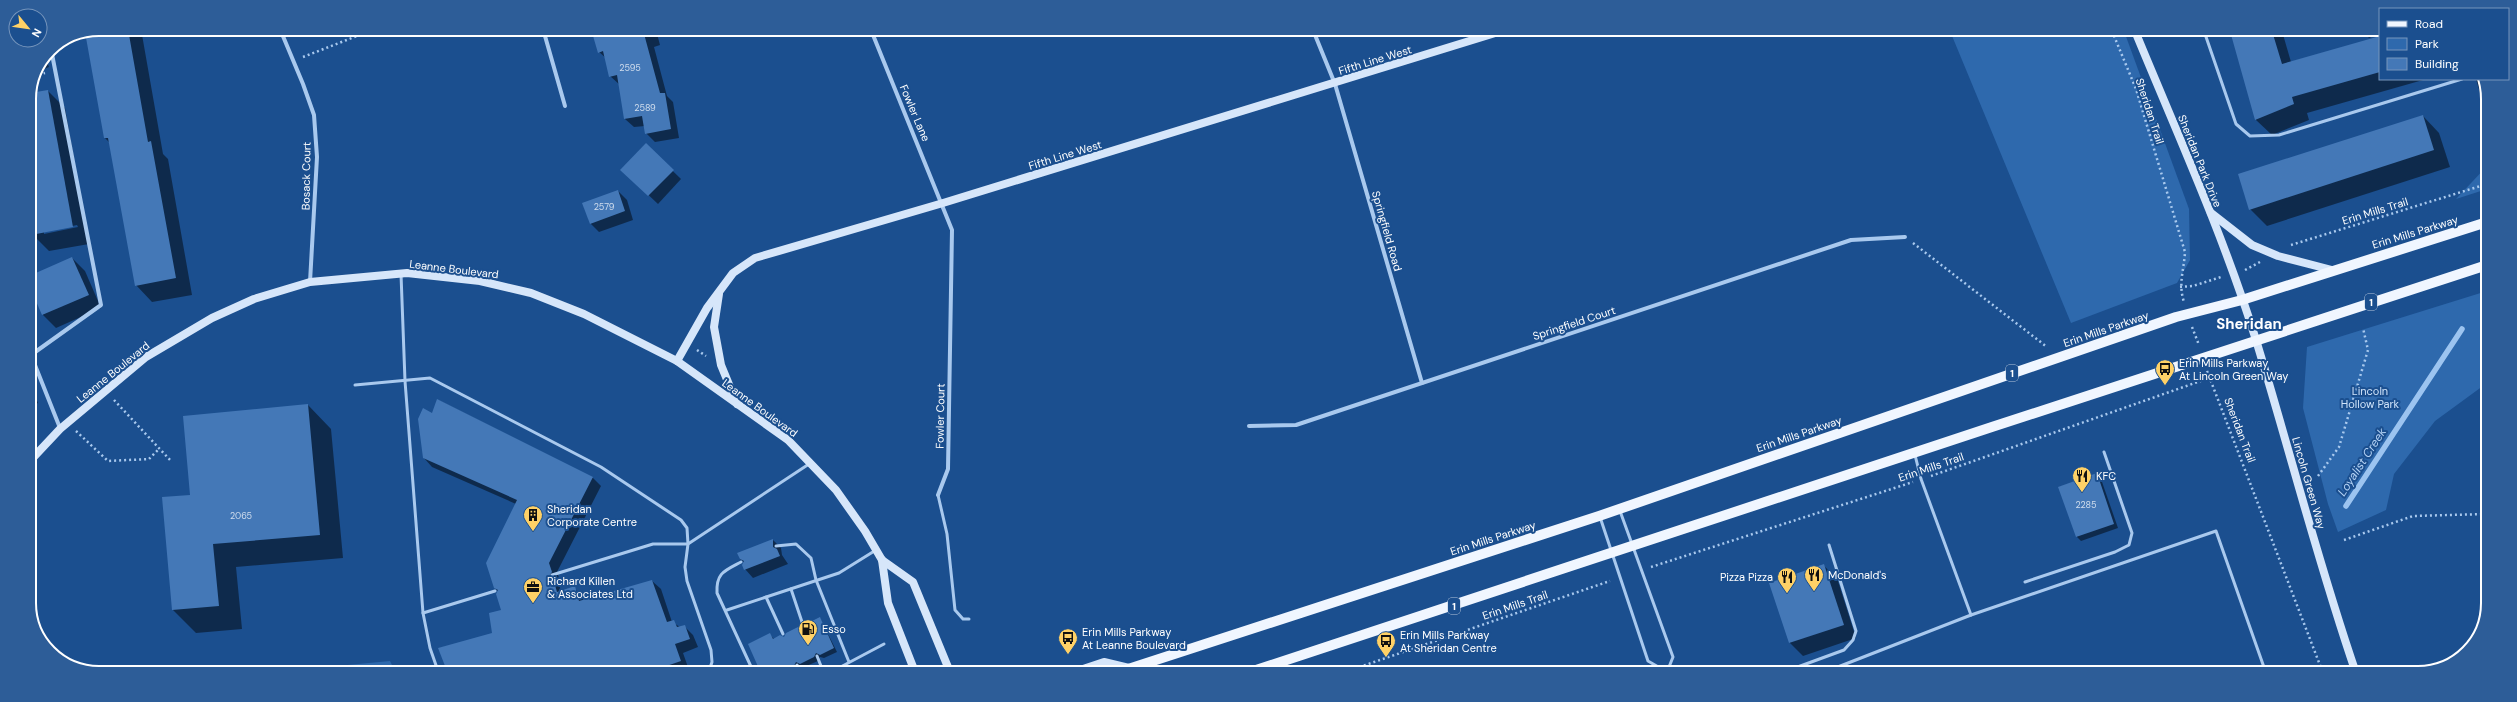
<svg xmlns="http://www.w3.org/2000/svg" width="2517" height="702" font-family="'DM Sans',sans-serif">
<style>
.green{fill:#2e69ad}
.shadow{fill:#0007;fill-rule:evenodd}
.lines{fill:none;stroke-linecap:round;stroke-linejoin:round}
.stream{stroke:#9cc4f0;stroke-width:5.5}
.building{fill:#4478b7}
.path{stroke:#a9c9ee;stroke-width:2.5;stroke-dasharray:2 3;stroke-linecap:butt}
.lane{stroke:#a9c9ee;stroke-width:3}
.street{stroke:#a9c9ee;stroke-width:4}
.secondary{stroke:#d6e6fa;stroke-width:8}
.primary{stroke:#f0f6ff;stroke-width:10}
.labels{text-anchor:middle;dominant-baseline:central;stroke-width:4;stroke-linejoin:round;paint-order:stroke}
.number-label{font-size:9px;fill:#d0dded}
.shield{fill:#1b4f8f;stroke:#bbcadd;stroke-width:1}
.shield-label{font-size:10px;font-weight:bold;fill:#fff}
.street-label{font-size:11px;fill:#fff;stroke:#1b4f8f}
.poi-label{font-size:11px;fill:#fff;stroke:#1b4f8f;text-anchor:start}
.park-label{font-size:11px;fill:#cfe3fa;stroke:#1b4f8f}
.water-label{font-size:12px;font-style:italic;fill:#b5d3f5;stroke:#1b4f8f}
.district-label{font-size:15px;font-weight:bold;fill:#fff;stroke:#1b4f8f}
.rim{fill:none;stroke:#fff;stroke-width:2}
</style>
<rect width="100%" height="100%" fill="#1b4f8f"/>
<!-- green -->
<g class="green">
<path d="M1950,31H2124L2189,209L2190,260L2177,283L2071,323Z"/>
<path d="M2488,165L2487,189L2456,199Z"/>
<path d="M2487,291V383L2435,421L2394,474L2386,510L2338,532L2328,504L2303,408L2307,347Z"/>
<path d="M390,661L395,671H284Z"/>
</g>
<!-- shadow -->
<g class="shadow">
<path d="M99,29H141L163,154L168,159L192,295L152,302L136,285L110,143L105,138L86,31Z"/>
<path d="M592,29L656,30L660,45L654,47L667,96L673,102L679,138L655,142L646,133L645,126L634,127L625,119L620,85L610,76L606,58L599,52Z"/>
<path d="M2232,31H2282L2291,62L2380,37V79L2423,80L2307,113L2309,120L2272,135L2256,120Z"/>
<path d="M2363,31H2380V33L2369,38Z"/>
<path d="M45,56L49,67L34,73V72Z"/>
<path d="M2476,79H2482L2488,94V102L2481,96Z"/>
<path d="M48,91L65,108L89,244L49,251L32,234L29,216V99L30,95ZM77,225L78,227L44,234V232Z"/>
<path d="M2423,116L2439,133L2450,167L2267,226L2250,209Z"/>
<path d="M646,145L681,179L658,204L622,170Z"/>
<path d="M618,191L627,200L633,220L599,232L590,223Z"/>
<path d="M72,258L85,271L101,308L56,328L43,315L29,282Z"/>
<path d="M29,383L38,403L29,407Z"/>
<path d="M438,400L593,478L601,486L557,572L560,581L558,584L562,591L574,587L584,601L652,581L661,589L672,622L680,627L684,626L693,635L698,647L683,653L689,670L448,671L440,648L493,634L502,611L498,591L495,588L516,504L432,467L424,458Z"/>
<path d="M308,405L331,429L343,558L236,567L242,629L196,633L173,610L191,495Z"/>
<path d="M2096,475L2101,479L2118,528L2081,541L2077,537L2060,487Z"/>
<path d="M773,540L781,548L782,555L788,564L753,578L745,569L744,562L740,559Z"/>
<path d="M1824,566L1837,578L1856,638L1803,656L1790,643L1770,583Z"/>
<path d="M820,618L837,652L824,658L820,657L818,661L804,667L799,666L796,671H761L749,644L770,635L774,639L784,638L805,629Z"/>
<path d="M45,646L80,667L84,671L46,649Z"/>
</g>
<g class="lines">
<!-- stream -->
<path class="stream" d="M2346,506L2462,329"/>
</g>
<!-- building -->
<g class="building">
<path d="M99,29H128L148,142L151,141L176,278L135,286L108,138H104L85,32Z"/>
<path d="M591,29L643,30L660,93H665L671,129L645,134L642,116L624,119L617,75L609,77L603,51L598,53Z"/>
<path d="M2230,31H2272L2282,64L2380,36V72L2292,97L2294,104L2255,120Z"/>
<path d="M48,90L73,227L31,235L29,222V99L30,93Z"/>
<path d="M2423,115L2434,150L2249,210L2238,174Z"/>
<path d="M646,143L674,170L648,196L620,170Z"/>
<path d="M618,190L625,211L590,224L582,203Z"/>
<path d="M72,257L89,295L42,315L29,285V276Z"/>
<path d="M437,399L593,477L549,563L552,572L549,576L553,578L557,592L575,586L579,601L652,580L667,622L674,620L677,627L685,625L690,639L675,644L681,661L652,671H447L438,648L492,633L489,613L501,610L496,594L498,590L494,588L486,563L517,500L423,458L418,419L423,408L432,413Z"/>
<path d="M308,404L320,535L213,544L219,606L172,610L162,497L190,495L183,416Z"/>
<path d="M2097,473L2114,524L2076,537L2058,487Z"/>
<path d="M773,539V547L777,549L780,556L744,570L742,565L744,561L740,559L737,553Z"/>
<path d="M1824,564L1844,625L1789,643L1769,583Z"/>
<path d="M820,617L834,648L820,655L816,653L814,657L800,664L796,662L794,666L783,671H760L748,644L770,633L773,639L780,635L784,637L786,633L800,626L804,628L806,624Z"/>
</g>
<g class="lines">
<!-- path -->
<g class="path">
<path d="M2112,31L2136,89L2185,252C2184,270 2178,284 2184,302"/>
<path d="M303,57L375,29"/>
<path d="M34,76L45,73"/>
<path d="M1913,243L2047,347"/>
<path d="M2291,245L2487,184"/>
<path d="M2245,270L2260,262"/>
<path d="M2180,287L2193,286L2221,277"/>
<path d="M2192,327L2199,345"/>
<path d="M697,350L706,356"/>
<path d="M2207,371L2323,673"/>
<path d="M114,400L171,461"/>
<path d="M76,431L108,461L149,459L159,449"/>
<path d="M1931,476L2209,378"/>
<path d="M2318,476L2339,447L2368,350L2363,328"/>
<path d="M2344,540L2413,516L2486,514"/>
<path d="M1651,567L1913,482"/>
<path d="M1345,672L1610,581"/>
<path d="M1363,672L1366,666"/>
</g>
<!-- lane -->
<g class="lane">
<path d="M2204,31L2236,124L2250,136L2279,135L2462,79"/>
<path d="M401,274L405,381L423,613L430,648L438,671"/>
<path d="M355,385L430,378L601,467L681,520L687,528L688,544H653L552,575"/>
<path d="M1915,455L1921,479L1971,615L2216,531L2266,673"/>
<path d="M938,495L947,534L955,610L963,619H969"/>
<path d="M1620,511L1673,657L1667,672"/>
<path d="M1600,517L1648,661L1667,672"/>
<path d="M776,546L796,544L811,558L816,580L849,662"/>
<path d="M741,562C724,571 716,573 717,593L753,671"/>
<path d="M2025,582L2115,552L2129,545L2132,533L2104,452"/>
<path d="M791,589L803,625"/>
<path d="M766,597L783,634"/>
<path d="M727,610L839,573L876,550"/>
<path d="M423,613L495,591"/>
<path d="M817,656L823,671"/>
<path d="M797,665L800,671"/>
<path d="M709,671L712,662L711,650L687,581L685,567L688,544L809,464"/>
<path d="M833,671L884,644"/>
<path d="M1784,672L1844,650L1853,640L1856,631L1829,545"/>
<path d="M1825,672L1971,615"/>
</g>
<!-- street -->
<g class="street">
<path d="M280,29L303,84L314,115L317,157L310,282"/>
<path d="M543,29L565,106"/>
<path d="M871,30L952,230L948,469L938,495"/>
<path d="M1313,30L1335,84L1422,383"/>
<path d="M29,350L60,428"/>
<path d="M31,355L101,305L51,49"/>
<path d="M1249,426L1296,425L1851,240L1905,237"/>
</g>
<!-- secondary -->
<g class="secondary">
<path d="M2135,31C2177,133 2223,234 2256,340C2290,451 2318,563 2356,673"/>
<path d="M2211,213L2252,245L2278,256L2332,270"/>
<path d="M719,294L714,327L721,365L737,404"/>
<path d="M677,361L707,308L733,273L755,258L943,203L1505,30"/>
<path d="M29,462L60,429L146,357L212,318L254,299L310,282L407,273L480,281L531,293L584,314L677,361L788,440L836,490L865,531L882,560L913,582L950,672"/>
<path d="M882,560L888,603L915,672"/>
<path d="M1074,672L1104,662L1129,668"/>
</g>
<!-- primary -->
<g class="primary">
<path d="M1119,672L1599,516L2176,317L2242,300L2487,222"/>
<path d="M1250,672C1662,538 2074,398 2487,265"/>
</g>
</g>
<!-- icons -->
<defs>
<g id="bus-pin" transform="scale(1)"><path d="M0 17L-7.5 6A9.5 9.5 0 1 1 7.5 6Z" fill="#ffd166" stroke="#1b4f8f"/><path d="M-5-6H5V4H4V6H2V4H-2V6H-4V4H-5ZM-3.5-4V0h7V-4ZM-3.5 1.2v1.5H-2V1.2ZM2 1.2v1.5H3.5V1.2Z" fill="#111"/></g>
<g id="restaurant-pin" transform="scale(1)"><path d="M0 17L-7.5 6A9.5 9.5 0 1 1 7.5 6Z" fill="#ffd166" stroke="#1b4f8f"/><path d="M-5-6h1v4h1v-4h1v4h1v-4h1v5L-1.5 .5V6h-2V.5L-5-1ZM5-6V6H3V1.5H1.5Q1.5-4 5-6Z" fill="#111"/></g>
<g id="building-pin" transform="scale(1)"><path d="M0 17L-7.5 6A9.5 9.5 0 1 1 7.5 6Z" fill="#ffd166" stroke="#1b4f8f"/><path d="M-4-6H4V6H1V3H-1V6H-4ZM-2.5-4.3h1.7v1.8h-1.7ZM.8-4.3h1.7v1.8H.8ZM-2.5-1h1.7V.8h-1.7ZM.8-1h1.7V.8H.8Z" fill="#111"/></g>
<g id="office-pin" transform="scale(1)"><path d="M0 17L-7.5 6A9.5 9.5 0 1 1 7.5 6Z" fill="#ffd166" stroke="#1b4f8f"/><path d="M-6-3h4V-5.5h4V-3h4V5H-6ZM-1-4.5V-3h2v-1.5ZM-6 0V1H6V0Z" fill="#111"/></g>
<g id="fuel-pin" transform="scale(1)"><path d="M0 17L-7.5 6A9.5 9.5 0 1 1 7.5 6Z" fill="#ffd166" stroke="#1b4f8f"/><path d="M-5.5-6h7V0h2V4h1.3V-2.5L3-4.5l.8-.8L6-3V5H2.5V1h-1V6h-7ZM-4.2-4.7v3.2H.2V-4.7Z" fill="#111"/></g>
</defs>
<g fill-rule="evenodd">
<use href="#bus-pin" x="2165" y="369"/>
<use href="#restaurant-pin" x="2082" y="476"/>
<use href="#building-pin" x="533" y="515"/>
<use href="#restaurant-pin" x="1814" y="575"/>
<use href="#restaurant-pin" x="1787" y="577"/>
<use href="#office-pin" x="533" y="587"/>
<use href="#fuel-pin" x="808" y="629"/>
<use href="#bus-pin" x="1068" y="638"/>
<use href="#bus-pin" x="1386" y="641"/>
</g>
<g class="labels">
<!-- number labels -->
<g class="number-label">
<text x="630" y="68">2595</text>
<text x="645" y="108">2589</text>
<text x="604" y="207">2579</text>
<text x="2086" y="505">2285</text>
<text x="241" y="516">2065</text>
</g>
<!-- shield labels -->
<g class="shield">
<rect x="2365" y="294" width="12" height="16" rx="3"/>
<rect x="2006" y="365" width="12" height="16" rx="3"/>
<rect x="1448" y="598" width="12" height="16" rx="3"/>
</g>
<g class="shield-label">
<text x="2371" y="302">1</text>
<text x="2012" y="373">1</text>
<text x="1454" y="606">1</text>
</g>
<!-- street labels -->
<g class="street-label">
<text transform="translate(1375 60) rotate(-17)">Fifth Line West</text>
<text transform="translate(2150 111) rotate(72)">Sheridan Trail</text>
<text transform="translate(915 113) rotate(67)">Fowler Lane</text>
<text transform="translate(1065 155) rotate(-17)">Fifth Line West</text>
<text transform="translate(2200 161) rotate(68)">Sheridan Park Drive</text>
<text transform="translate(306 176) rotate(-89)">Bosack Court</text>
<text transform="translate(2375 211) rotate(-17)">Erin Mills Trail</text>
<text transform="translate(1387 231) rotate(74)">Springfield Road</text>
<text transform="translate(2415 232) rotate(-17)">Erin Mills Parkway</text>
<text transform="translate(454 269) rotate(7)">Leanne Boulevard</text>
<text transform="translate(1574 323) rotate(-18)">Springfield Court</text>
<text transform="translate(2106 329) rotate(-19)">Erin Mills Parkway</text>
<text transform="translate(113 372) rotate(-39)">Leanne Boulevard</text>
<text transform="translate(760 408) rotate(36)">Leanne Boulevard</text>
<text transform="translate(940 416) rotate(-89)">Fowler Court</text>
<text transform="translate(2240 430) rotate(69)">Sheridan Trail</text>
<text transform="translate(1799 434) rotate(-19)">Erin Mills Parkway</text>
<text transform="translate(1931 467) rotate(-19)">Erin Mills Trail</text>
<text transform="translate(2309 483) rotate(74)">Lincoln Green Way</text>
<text transform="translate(1493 538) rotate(-18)">Erin Mills Parkway</text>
<text transform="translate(1515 605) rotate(-19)">Erin Mills Trail</text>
</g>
<!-- poi labels -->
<g class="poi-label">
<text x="2179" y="363">Erin Mills Parkway<tspan x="2179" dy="13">At Lincoln Green Way</tspan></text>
<text x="2096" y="476">KFC</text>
<text x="547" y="509">Sheridan<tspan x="547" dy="13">Corporate Centre</tspan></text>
<text x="1828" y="575">McDonald's</text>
<text x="1773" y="577" text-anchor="end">Pizza Pizza</text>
<text x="547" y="581">Richard Killen<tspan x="547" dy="13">&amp; Associates Ltd</tspan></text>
<text x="822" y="629">Esso</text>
<text x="1082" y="632">Erin Mills Parkway<tspan x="1082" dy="13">At Leanne Boulevard</tspan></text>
<text x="1400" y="635">Erin Mills Parkway<tspan x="1400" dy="13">At Sheridan Centre</tspan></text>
</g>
<!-- park labels -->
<g class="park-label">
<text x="2370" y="391">Lincoln<tspan x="2370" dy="13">Hollow Park</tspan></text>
</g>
<!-- water labels -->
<g class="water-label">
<text transform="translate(2362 462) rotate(-57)">Loyalist Creek</text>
</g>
<!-- district labels -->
<g class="district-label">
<text x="2249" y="324">Sheridan</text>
</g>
</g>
<!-- crop -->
<path d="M0 0H2517V702H0ZM99 36H2418A63 63 0 0 1 2481 99V603A63 63 0 0 1 2418 666H99A63 63 0 0 1 36 603V99A63 63 0 0 1 99 36Z" fill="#2d5d98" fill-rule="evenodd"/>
<path class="rim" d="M99 36H2418A63 63 0 0 1 2481 99V603A63 63 0 0 1 2418 666H99A63 63 0 0 1 36 603V99A63 63 0 0 1 99 36Z"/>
<!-- legend -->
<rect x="2379" y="8" width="130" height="72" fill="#1b4f8f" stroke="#7695bc"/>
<rect x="2387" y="21" width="20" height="6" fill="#f0f6ff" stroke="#7695bc"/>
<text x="2415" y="28" font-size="12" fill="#ffffff">Road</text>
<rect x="2387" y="38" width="20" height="12" fill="#2e69ad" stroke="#7695bc"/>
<text x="2415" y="48" font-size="12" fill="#ffffff">Park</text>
<rect x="2387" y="58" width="20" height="12" fill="#4478b7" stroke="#7695bc"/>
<text x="2415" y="68" font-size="12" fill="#ffffff">Building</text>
<!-- north arrow -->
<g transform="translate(28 28) rotate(119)"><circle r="19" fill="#1b4f8f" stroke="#7695bc"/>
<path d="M0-3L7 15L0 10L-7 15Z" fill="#ffd166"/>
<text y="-6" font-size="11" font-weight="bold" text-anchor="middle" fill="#ffffff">N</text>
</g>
</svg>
